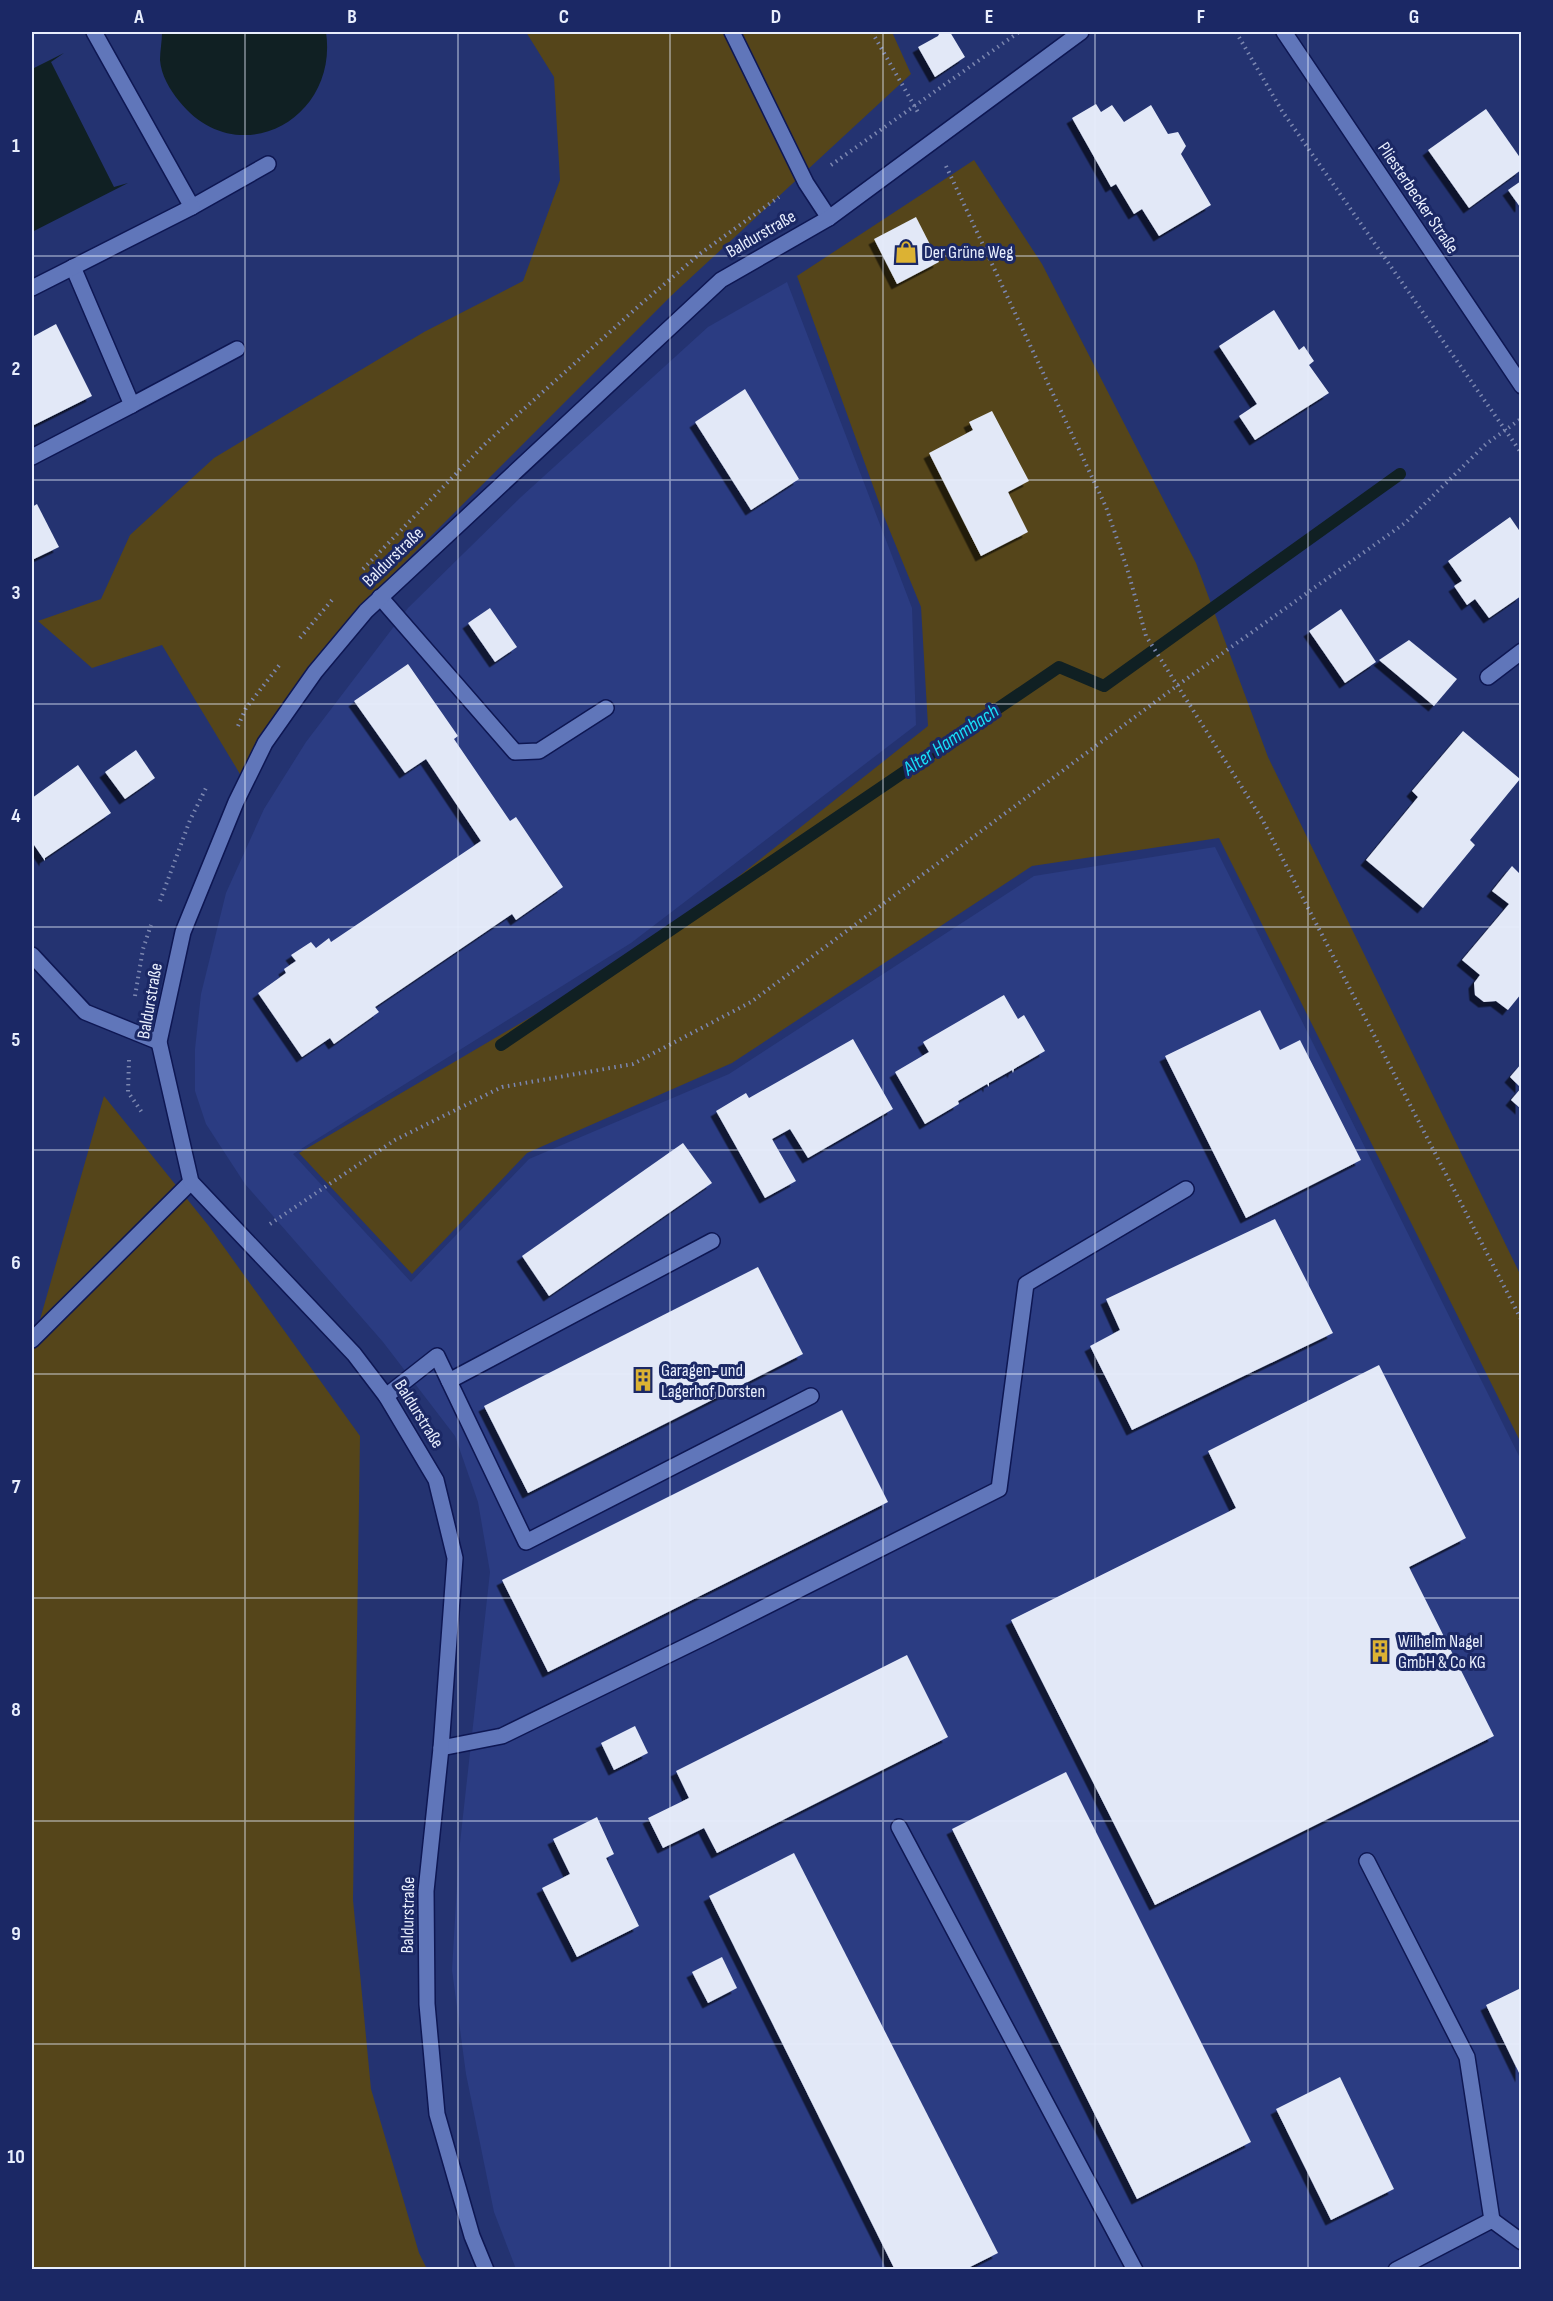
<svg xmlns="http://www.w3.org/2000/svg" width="1553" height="2301" font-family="'Sofia Sans Condensed',sans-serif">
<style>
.built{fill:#2b3c82}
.green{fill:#55451a}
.water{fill:#102023}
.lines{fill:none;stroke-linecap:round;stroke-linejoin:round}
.stream{stroke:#102023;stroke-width:12}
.building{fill:#e2e8f7;filter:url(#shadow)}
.service-casing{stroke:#0e1753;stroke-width:18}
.minor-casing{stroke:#0e1753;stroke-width:18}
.secondary-casing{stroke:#0e1753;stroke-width:18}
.path{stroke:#7c87b0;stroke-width:4;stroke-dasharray:1.5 4.5;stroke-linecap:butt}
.service{stroke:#6076ba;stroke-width:15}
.minor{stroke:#6076ba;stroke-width:15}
.secondary{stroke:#6076ba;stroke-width:15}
.grid{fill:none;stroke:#e8eefd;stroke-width:1.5;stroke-opacity:0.55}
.labels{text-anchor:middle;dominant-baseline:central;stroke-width:6;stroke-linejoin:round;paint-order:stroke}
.street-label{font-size:18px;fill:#e8eefd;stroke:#1b2865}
.poi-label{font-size:18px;fill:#e8eefd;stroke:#1b2865;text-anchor:start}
.water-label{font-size:20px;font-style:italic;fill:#18def7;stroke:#1b2865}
.neatline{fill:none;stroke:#e8eefd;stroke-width:2}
.grid-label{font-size:20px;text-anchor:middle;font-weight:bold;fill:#e8eefd}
</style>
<defs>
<filter id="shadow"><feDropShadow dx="-5.5" dy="5.5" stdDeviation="0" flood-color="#0009"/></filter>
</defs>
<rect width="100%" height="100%" fill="#243371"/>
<!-- built -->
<path class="built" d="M787,282L912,608L916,725L631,943L293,1154L411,1282L529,1159L729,1074L1034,876L1215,847L1521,1460V2269H516L494,2212L466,2074L452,1970L459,1852L490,1572L478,1502L455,1436L383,1342L245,1184L206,1124L195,1091V1049L201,994L226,893L264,809L306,742L408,608L521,497L708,327Z"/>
<!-- green -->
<g class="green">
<path d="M526,32H892L911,74L672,295L364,603L260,736L243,779L162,645L92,668L38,621L101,599L130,535L214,458L424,332L523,281L560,180L554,77Z"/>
<path d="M974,160L1042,264L1196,563L1268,757L1521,1276V1443L1219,838L1032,866L732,1063L527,1153L412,1274L299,1153L647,949L928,726L921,607L885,519L797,276Z"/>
<path d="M104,1096L208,1225L360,1436L353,1900L371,2089L419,2253L427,2269H32V1340L35,1337Z"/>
</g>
<!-- water -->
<g class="water">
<path d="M162,33L326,32C339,120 237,174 179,101C170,90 161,75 160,60C160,51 162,41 162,33Z"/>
<path d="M64,53L51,62L114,187L128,183L32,232V69Z"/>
</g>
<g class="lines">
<!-- stream -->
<path class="stream" d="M501,1045L1059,667L1104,686L1400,474"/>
</g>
<!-- building -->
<g class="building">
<path d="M940,32H950L965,57L935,77L918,47L938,36Z"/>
<path d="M1096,104L1101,112L1112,105L1124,122L1151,105L1168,134L1178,132L1186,146L1181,154L1211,205L1159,236L1142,209L1134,214L1116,184L1111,187L1072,118Z"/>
<path d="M1486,109L1521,159V170L1469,208L1428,150Z"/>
<path d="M1521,181V206L1520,207L1508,190Z"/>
<path d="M916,217L939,262L897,284L874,239Z"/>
<path d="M1274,310L1299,350L1304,346L1314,361L1309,365L1329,393L1255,440L1239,416L1257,404L1219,346Z"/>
<path d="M56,324L92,396L32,426V337Z"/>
<path d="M745,389L799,479L751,510L695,422Z"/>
<path d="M992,411L1029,481L1008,492L1028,532L981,556L929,453L973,430L969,422Z"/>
<path d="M37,504L59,547L32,560V507Z"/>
<path d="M1510,517L1521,533V596L1489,618L1475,599L1467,605L1454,586L1462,581L1448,561Z"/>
<path d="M490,608L517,647L495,662L468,623Z"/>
<path d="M1341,609L1376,662L1345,683L1309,631Z"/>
<path d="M1409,640L1457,679L1434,706L1379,660Z"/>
<path d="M408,664L458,736L454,739L510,821L516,817L563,887L516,920L512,914L375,1007L379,1012L334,1044L330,1038L302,1057L258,993L286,973L284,969L296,961L291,955L311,942L316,948L329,938L331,942L481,841L426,759L405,773L354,701Z"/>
<path d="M1463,731L1520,779L1470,840L1475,845L1423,908L1366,860L1418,797L1412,791Z"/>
<path d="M136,750L155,778L125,799L105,772Z"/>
<path d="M78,765L111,813L45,858V861L32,842V798Z"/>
<path d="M1512,866L1521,875V994L1508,1010L1496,1001L1484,1002L1475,995L1474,983L1480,975L1462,960L1509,904L1492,891Z"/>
<path d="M1004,995L1018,1019L1024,1015L1045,1051L1014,1069L1013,1073L1012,1070L989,1083V1087L987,1084L958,1101L959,1104L925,1124L895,1072L929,1052L923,1042Z"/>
<path d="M1260,1010L1280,1050L1300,1040L1361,1160L1246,1218L1165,1056Z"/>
<path d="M853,1039L893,1109L808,1158L790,1129L772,1139L796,1181L765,1198L716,1111L746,1093L749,1098Z"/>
<path d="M1521,1064V1109L1511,1100L1521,1088L1510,1077Z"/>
<path d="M683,1143L712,1183L549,1296L522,1256Z"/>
<path d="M1275,1219L1333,1333L1132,1430L1090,1346L1120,1330L1106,1299Z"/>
<path d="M758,1267L803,1354L528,1493L484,1406Z"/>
<path d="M1379,1365L1466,1538L1409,1567L1494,1736L1155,1905L1011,1620L1236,1508L1208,1451Z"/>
<path d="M842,1410L888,1502L548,1672L502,1580Z"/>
<path d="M907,1655L948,1737L717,1853L704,1828L663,1848L648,1818L689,1798L676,1771Z"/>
<path d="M635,1726L648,1753L614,1770L601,1743Z"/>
<path d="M1066,1772L1251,2142L1137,2199L952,1829Z"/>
<path d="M597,1817L614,1854L606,1858L639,1926L577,1957L542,1888L570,1874L553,1839Z"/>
<path d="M794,1853L998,2253L964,2270H895L709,1896Z"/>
<path d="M722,1957L737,1988L708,2003L692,1972Z"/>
<path d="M1521,1988V2077L1486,2005Z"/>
<path d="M1340,2077L1394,2189L1331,2220L1276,2109Z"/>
</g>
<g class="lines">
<!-- service casing -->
<g class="service-casing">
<g id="service">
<path d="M94,32L192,207L268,164"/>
<path d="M732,32L806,183L829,218"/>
<path d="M73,267L132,405L237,349"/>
<path d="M32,288L192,207"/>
<path d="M32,457L132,405"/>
<path d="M380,597L515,752L539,751L606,708"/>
<path d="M1488,677L1522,651"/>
<path d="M32,955L85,1012L159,1042"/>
<path d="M32,1340L191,1182"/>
<path d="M449,1381L712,1241"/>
<path d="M386,1396L437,1356L526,1542L811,1396"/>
<path d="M441,1748L502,1736L709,1635L999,1489L1026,1284L1186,1189"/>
<path d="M899,1827L1135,2270"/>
<path d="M1367,1861L1467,2057L1492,2220"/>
<path d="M1396,2270L1492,2220L1522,2242"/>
</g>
</g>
<!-- minor casing -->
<g class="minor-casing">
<path id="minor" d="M486,2270L472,2236L437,2114L427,2004L426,1891L441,1748L455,1558L436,1480L386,1396L354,1354L191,1182L159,1042L183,932L236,802L265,743L315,672L366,611L721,280L829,218L1081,32"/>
</g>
<!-- secondary casing -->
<g class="secondary-casing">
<path id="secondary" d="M1284,32L1522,386"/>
</g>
<!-- path -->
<g class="path">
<path d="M872,32L919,114"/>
<path d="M1236,32L1282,111L1522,454"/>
<path d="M831,165L1019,32"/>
<path d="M946,166L1106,507L1127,568L1146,636L1262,819L1522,1321"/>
<path d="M363,569L486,443L641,304L701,253L779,197"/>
<path d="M300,638L332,600"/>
<path d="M238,726L246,708L281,663"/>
<path d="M160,901L190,820L207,786"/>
<path d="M135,996L143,949L151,925"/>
<path d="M129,1060L128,1092L143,1114"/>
<path d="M270,1224L395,1140L502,1087L633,1064L751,1002L1178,685L1405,523L1486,444L1522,418"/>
</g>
<!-- service -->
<use href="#service" class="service"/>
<!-- minor -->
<use href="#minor" class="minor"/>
<!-- secondary -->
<use href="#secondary" class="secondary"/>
</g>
<!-- grid -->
<path class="grid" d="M245,32V2270M458,32V2270M670,32V2270M883,32V2270M1095,32V2270M1308,32V2270M32,256H1522M32,480H1522M32,704H1522M32,927H1522M32,1150H1522M32,1374H1522M32,1598H1522M32,1821H1522M32,2044H1522"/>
<!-- icons -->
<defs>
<g id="shop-bare" transform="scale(1.8)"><path d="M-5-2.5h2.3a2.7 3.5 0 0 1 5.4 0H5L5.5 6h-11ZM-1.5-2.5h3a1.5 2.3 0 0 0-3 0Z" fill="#dcb233" stroke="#1b2865" stroke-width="2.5" paint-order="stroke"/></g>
<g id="building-bare" transform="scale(1.8)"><path d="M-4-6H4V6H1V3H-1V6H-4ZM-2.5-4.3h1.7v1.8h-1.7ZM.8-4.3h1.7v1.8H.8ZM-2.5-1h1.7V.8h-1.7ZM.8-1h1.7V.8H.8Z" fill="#dcb233" stroke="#1b2865" stroke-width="2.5" paint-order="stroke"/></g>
</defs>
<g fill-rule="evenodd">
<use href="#shop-bare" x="906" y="252"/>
<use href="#building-bare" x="643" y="1380"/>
<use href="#building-bare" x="1380" y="1651"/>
</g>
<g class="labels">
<!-- street labels -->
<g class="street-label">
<text transform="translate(1418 198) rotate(56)">Pliesterbecker Straße</text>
<text transform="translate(761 234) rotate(-30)">Baldurstraße</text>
<text transform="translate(393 557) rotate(-44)">Baldurstraße</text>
<text transform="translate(150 1001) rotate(-80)">Baldurstraße</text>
<text transform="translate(419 1414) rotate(58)">Baldurstraße</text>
<text transform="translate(408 1915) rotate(-89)">Baldurstraße</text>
</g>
<!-- poi labels -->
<g class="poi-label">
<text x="924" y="252">Der Grüne Weg</text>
<text x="661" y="1370">Garagen- und<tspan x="661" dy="21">Lagerhof Dorsten</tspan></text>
<text x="1398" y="1641">Wilhelm Nagel<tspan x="1398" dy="21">GmbH &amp; Co KG</tspan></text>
</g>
<!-- water labels -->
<g class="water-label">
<text transform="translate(951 740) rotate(-34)">Alter Hammbach</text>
</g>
</g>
<!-- border -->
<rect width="1553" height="2301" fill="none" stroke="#1b2865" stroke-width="66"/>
<rect x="33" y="33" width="1487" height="2235" class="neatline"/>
<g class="grid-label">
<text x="139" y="23">A</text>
<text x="352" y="23">B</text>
<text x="564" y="23">C</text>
<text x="776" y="23">D</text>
<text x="989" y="23">E</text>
<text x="1201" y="23">F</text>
<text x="1414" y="23">G</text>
<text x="16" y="152">1</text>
<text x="16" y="375">2</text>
<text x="16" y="599">3</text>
<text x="16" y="822">4</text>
<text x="16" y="1046">5</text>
<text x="16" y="1269">6</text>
<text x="16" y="1493">7</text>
<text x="16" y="1716">8</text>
<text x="16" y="1940">9</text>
<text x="16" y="2163">10</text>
</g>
</svg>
